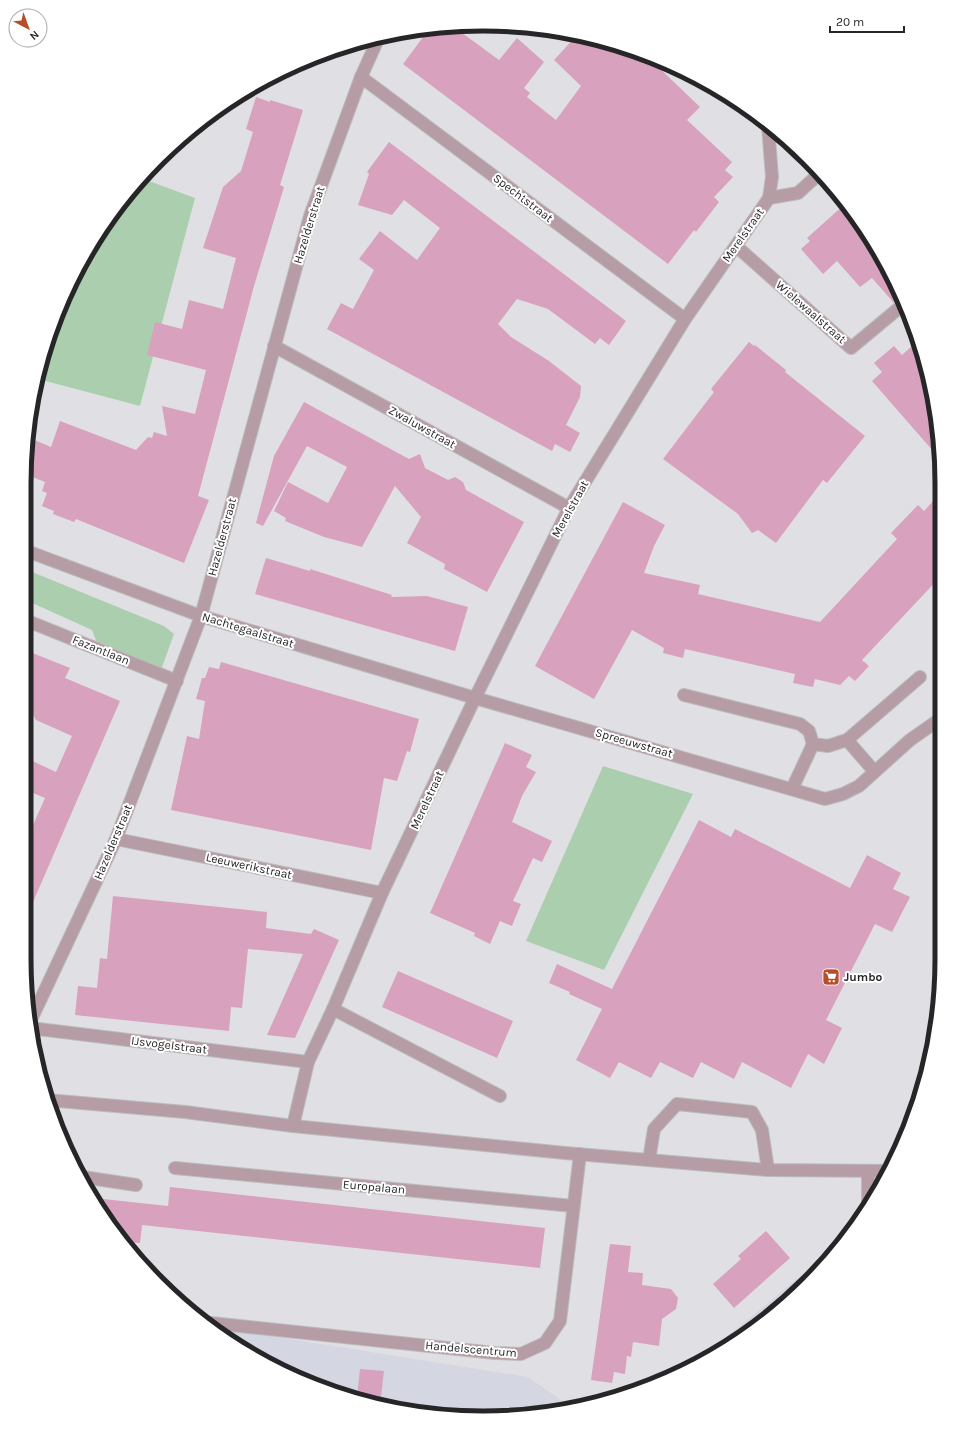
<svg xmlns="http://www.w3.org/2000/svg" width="966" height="1442" font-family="Karla,sans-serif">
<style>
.built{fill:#d4d6e1}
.green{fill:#abcfae}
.building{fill:#d8a1be}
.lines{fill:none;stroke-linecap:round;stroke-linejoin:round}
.minor-casing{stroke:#bbbbbe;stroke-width:14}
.minor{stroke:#b69ca4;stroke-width:12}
.labels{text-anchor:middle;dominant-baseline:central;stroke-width:4;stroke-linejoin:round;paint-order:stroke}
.street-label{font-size:12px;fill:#262628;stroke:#fff}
.poi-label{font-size:12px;font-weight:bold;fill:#262628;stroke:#fff;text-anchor:start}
.rim{fill:none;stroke:#262628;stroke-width:5}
</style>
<rect width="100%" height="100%" fill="#e0e0e4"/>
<!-- built -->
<g class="built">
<path d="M841,1243L808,1283L712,1357L687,1369Z"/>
<path d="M208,1326L528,1377L574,1409L453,1417L393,1409L308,1383Z"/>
</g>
<!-- green -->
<g class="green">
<path d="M141,178L195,198L140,406L38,379L71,280L119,204Z"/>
<path d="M25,569L164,626L174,634L161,670L97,643L92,630L30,602L25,604Z"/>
<path d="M603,766L693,794L604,970L526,941Z"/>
</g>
<!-- building -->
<g class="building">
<path d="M454,27L499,60L517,38L544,62L524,88L530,93L527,97L556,120L581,86L554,60L578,34L659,59L655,64L700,107L687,120L732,162L725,170L733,177L714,197L719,202L696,232L694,230L668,264L403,64L429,29Z"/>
<path d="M256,97L270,102V100L303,110L280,185L284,187L254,286L198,496L209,500L184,563L76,519L74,522L53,514L54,511L42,506L47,493L42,491L45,482L25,474L27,450L32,439L51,447L60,421L136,450L148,437L152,438L154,432L167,436L162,406L195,414L206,370L147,355L155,322L182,329L189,300L223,309L236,258L203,248L223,187L241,171L253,132L246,129Z"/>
<path d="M389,142L626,321L609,345L600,338L595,344L548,309L517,299L498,324L511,337L549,361L581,386L580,397L566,425L580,433L570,452L555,444L552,451L327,329L341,303L353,309L374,270L359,259L380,231L417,260L440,228L404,200L392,215L358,205L369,174L367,172Z"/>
<path d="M845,204L865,228L873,244L872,245L880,257L901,297L894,303L872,278L860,287L837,261L823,274L801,249L810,241L807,238Z"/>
<path d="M749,342L754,346L755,345L786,370L785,372L865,436L827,483L823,480L776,543L758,530L752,533L738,514L663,459L714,392L711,389Z"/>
<path d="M894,346L902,355L912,346L923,359L933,393L940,459L872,381L882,372L874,363Z"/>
<path d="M304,402L409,459L420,454L425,468L448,480L455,477L463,482L466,490L524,522L487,592L444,569L445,564L407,543L421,517L395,486L362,547L324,537L285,521L286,518L274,511L288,482L328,503L347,467L307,446L263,526L256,523L274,456Z"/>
<path d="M942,491V575L862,660L869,666L855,681L849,676L840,685L815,679L813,687L793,683L795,674L685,649L683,658L663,653L664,648L632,630L594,699L535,666L623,502L665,525L654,546L644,573L700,585L698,594L820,622L897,539L891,533L918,505L924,511Z"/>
<path d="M266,558L310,571V569L392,595L391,597L427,596L468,607L455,651L255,594Z"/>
<path d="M25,650L70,668L65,678L120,701L27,916V839L45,798L26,790V758L56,772L72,736L36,720L26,701Z"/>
<path d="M221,662L419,719L410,752L407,751L397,781L384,778L371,850L171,810L187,736L199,739L205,701L196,699L202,678H205L209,667L219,669Z"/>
<path d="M505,743L532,755L526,767L536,772L522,796L512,822L552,841L542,862L533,858L513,901L521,904L512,926L500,921L490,944L474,936L475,933L430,913Z"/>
<path d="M699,820L731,837L735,829L850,888L867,855L901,873L893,889L910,897L892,932L875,924L826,1020L842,1028L824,1064L808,1054L791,1088L742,1062L734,1079L701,1062L693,1078L660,1062L651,1078L619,1062L610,1078L576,1060L602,1009L569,994L570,992L549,983L557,964L612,989Z"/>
<path d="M113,896L267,912L266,928L311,934L314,929L339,940L295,1038L267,1035L303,954L248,949L242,1008L231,1007L229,1031L75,1015L78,986L97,988L100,958L107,959Z"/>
<path d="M398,971L513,1021L497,1058L382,1007Z"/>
<path d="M170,1187L545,1228L540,1268L142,1225L140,1243L124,1242L101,1214L94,1198L168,1206Z"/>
<path d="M766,1231L790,1258L734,1308L713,1284L741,1259L738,1256Z"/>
<path d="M610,1244L631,1246L628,1272L643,1273L642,1285L671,1289L678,1298L676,1309L662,1319L659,1346L633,1342L631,1357L627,1356L625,1374L614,1372L612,1383L591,1380Z"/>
<path d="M360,1369L384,1371L380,1405L357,1398Z"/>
</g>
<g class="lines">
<!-- minor casing -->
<g class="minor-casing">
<g id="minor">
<path d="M361,77L685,319"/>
<path d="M768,126L772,177L769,198"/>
<path d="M736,246L851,348L905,303"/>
<path d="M274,346L569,508"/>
<path d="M24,550L201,616L475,698L825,799L843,794L859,786L910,740L940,719L942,720"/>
<path d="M25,620L177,681"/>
<path d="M684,695L800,724L809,731L813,744L828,746L847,740L920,677"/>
<path d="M847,740L874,771"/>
<path d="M792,789L813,744"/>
<path d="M116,839L382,893"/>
<path d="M333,1009L500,1096"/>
<path d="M29,1024L116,839L201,616L310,216L361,77L379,37"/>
<path d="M30,1028L308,1062"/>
<path d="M47,1100L185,1112L293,1126L565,1153L768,1170L889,1171"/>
<path d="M293,1126L308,1062L333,1009L382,893L475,698L569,508L685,319L769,198L798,193L820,173"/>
<path d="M649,1160L654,1129L677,1104L752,1112L762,1130L768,1170"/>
<path d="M175,1168L573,1206"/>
<path d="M83,1177L136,1185"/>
<path d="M868,1208V1171"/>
<path d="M202,1322L495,1353L521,1354L545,1343L560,1321L580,1154"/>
</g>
</g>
<!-- minor -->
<use href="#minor" class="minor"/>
</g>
<!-- icons -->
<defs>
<g id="supermarket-square" transform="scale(0.9)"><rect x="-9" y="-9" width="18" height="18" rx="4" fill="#b64e2b" stroke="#fff"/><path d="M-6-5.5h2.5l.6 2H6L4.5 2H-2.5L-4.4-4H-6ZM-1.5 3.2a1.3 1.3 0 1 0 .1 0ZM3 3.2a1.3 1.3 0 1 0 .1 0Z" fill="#fff"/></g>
</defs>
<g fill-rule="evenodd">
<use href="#supermarket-square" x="831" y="977"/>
</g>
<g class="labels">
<!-- street labels -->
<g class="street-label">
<text transform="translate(523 198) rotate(37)">Spechtstraat</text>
<text transform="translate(309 225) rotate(-73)">Hazelderstraat</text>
<text transform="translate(743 235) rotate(-55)">Merelstraat</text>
<text transform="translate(811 312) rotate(41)">Wielewaalstraat</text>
<text transform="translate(422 427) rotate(29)">Zwaluwstraat</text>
<text transform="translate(570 509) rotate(-61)">Merelstraat</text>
<text transform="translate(222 537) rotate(-75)">Hazelderstraat</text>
<text transform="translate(248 630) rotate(17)">Nachtegaalstraat</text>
<text transform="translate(101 650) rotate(22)">Fazantlaan</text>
<text transform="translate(634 743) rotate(16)">Spreeuwstraat</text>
<text transform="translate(427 800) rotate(-65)">Merelstraat</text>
<text transform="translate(113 842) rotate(-67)">Hazelderstraat</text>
<text transform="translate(249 866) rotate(12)">Leeuwerikstraat</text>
<text transform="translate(169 1045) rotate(7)">IJsvogelstraat</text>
<text transform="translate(374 1187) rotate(5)">Europalaan</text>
<text transform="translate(471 1349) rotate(5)">Handelscentrum</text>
</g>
<!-- poi labels -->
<g class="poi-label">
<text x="844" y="977">Jumbo</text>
</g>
</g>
<!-- crop -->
<path d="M0 0H966V1442H0ZM483 31H483A452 452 0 0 1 935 483V959A452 452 0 0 1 483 1411H483A452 452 0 0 1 31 959V483A452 452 0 0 1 483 31Z" fill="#fff" fill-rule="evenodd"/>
<path class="rim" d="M483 31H483A452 452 0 0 1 935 483V959A452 452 0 0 1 483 1411H483A452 452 0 0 1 31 959V483A452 452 0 0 1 483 31Z"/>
<!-- north arrow -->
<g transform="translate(28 28) rotate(139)"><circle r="19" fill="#ffffff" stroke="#a8a8a9"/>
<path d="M0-3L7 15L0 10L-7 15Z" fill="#b64e2b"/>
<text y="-6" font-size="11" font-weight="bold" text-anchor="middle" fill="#262628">N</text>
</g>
<!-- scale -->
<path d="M830 26v6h74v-6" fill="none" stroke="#262628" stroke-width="2"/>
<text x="836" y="26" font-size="12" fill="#262628" stroke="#ffffff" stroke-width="3" paint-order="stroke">20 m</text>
</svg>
